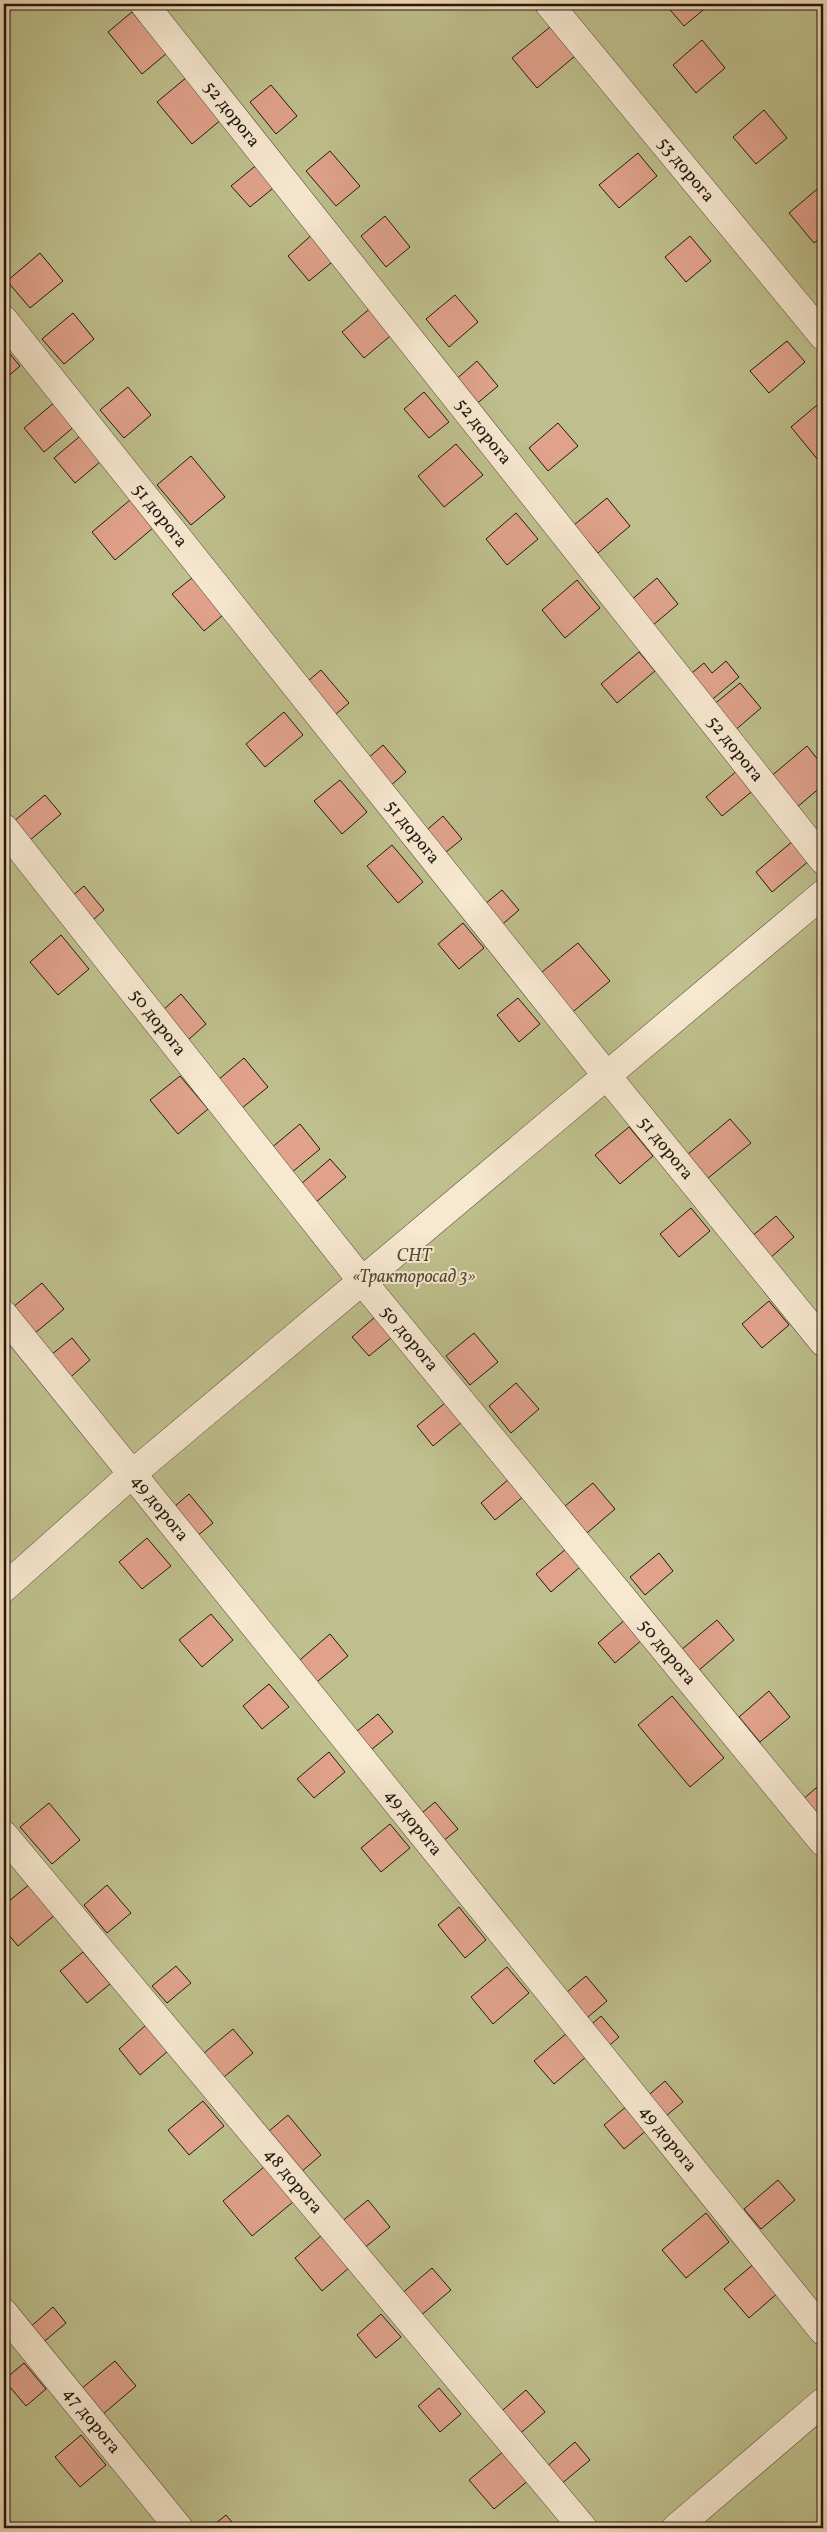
<svg xmlns="http://www.w3.org/2000/svg" width="827" height="2532" font-family="Vollkorn,serif">
<style>
.green{fill:#bebf8c;stroke:#706c4e}
.building{fill:#e0a28b;stroke:#211910}
.lines{fill:none;stroke-linecap:round;stroke-linejoin:round}
.minor-casing{stroke:#554a3a;stroke-width:29}
.minor{stroke:#f7e8d0;stroke-width:28}
.labels{text-anchor:middle;dominant-baseline:central;stroke-width:4;stroke-linejoin:round;paint-order:stroke}
.street-label{font-size:18px;fill:#211910;stroke:#f7e8d0}
.park-label{font-size:18px;font-style:italic;fill:#504b35;stroke:#f7e8d0}
</style>
<rect width="100%" height="100%" fill="#f2dbb7"/>
<filter id="stains"><feTurbulence type="fractalNoise" baseFrequency=".004" numOctaves="4"/><feColorMatrix values="0 0 0 0 .2 0 0 0 0 .09 0 0 0 0 .02 0 0 0 .5 -.17"/></filter>
<radialGradient id="worn" r=".72"><stop offset=".6" stop-color="#630" stop-opacity="0"/><stop offset="1" stop-color="#630" stop-opacity=".3"/></radialGradient>
<!-- green -->
<rect class="green" x="4" y="4" width="819" height="2524"/>
<!-- building -->
<g class="building">
<path d="M665,4H707L709,5L684,26Z"/>
<path d="M132,12L167,53L142,74L108,32Z"/>
<path d="M550,27L575,56L537,88L512,58Z"/>
<path d="M702,40L725,68L696,93L673,65Z"/>
<path d="M187,77L222,119L192,144L157,102Z"/>
<path d="M271,85L297,116L276,134L250,102Z"/>
<path d="M764,110L787,138L756,164L733,137Z"/>
<path d="M330,151L360,186L336,206L306,171Z"/>
<path d="M638,153L657,176L619,208L599,185Z"/>
<path d="M259,163L277,185L250,207L231,186Z"/>
<path d="M823,184V235L814,243L789,213Z"/>
<path d="M385,216L410,247L386,267L361,236Z"/>
<path d="M314,233L336,259L309,281L288,256Z"/>
<path d="M690,236L711,261L686,282L665,257Z"/>
<path d="M40,253L63,281L30,308L7,281Z"/>
<path d="M455,295L478,322L449,347L426,319Z"/>
<path d="M373,306L395,332L364,358L342,332Z"/>
<path d="M73,313L94,339L64,364L42,339Z"/>
<path d="M787,341L805,362L769,393L750,371Z"/>
<path d="M4,347L20,366L4,380Z"/>
<path d="M477,361L498,386L474,406L453,382Z"/>
<path d="M128,387L151,415L124,438L100,410Z"/>
<path d="M424,392L449,422L429,438L404,409Z"/>
<path d="M823,400V466L791,427Z"/>
<path d="M55,402L75,426L44,452L24,428Z"/>
<path d="M558,423L578,446L548,471L529,448Z"/>
<path d="M85,432L106,457L75,483L54,458Z"/>
<path d="M456,444L483,475L444,507L418,476Z"/>
<path d="M191,456L225,497L191,525L157,485Z"/>
<path d="M607,498L630,526L598,553L574,525Z"/>
<path d="M130,500L153,528L115,560L92,532Z"/>
<path d="M516,513L538,539L507,565L486,539Z"/>
<path d="M192,578L223,615L204,631L172,594Z"/>
<path d="M657,578L678,604L652,626L630,601Z"/>
<path d="M577,580L600,608L565,638L542,610Z"/>
<path d="M639,652L655,671L617,703L601,684Z"/>
<path d="M726,661L739,677L708,703L687,677L704,663L712,673Z"/>
<path d="M321,670L349,703L330,719L302,686Z"/>
<path d="M740,683L761,708L733,732L712,706Z"/>
<path d="M284,712L303,735L265,767L246,744Z"/>
<path d="M383,745L406,772L388,788L365,761Z"/>
<path d="M807,746L823,766V785L795,809L769,778Z"/>
<path d="M738,770L755,789L722,816L706,797Z"/>
<path d="M340,780L367,812L342,834L314,801Z"/>
<path d="M45,795L61,814L29,841L13,822Z"/>
<path d="M443,816L462,839L440,857L421,835Z"/>
<path d="M793,841L810,860L772,892L756,872Z"/>
<path d="M392,845L423,882L398,903L367,866Z"/>
<path d="M84,886L104,910L92,921L71,897Z"/>
<path d="M502,890L519,910L497,929L480,908Z"/>
<path d="M463,923L484,948L459,969L438,944Z"/>
<path d="M61,935L89,969L58,995L30,962Z"/>
<path d="M578,943L610,981L569,1015L537,976Z"/>
<path d="M181,994L206,1024L188,1040L163,1010Z"/>
<path d="M518,998L540,1024L519,1042L497,1015Z"/>
<path d="M244,1058L268,1087L242,1108L218,1080Z"/>
<path d="M180,1076L208,1109L178,1134L150,1100Z"/>
<path d="M730,1119L751,1143L707,1179L687,1155Z"/>
<path d="M300,1124L320,1149L291,1173L270,1149Z"/>
<path d="M629,1127L653,1156L620,1184L595,1155Z"/>
<path d="M330,1159L346,1177L316,1202L301,1184Z"/>
<path d="M691,1208L710,1231L679,1257L660,1234Z"/>
<path d="M776,1216L794,1237L769,1259L751,1237Z"/>
<path d="M42,1283L64,1309L29,1338L7,1312Z"/>
<path d="M769,1301L789,1325L762,1348L742,1324Z"/>
<path d="M375,1317L392,1337L369,1356L352,1337Z"/>
<path d="M474,1333L498,1362L470,1385L446,1356Z"/>
<path d="M72,1338L90,1360L65,1382L46,1359Z"/>
<path d="M516,1383L539,1409L511,1433L489,1406Z"/>
<path d="M445,1403L462,1422L433,1446L417,1426Z"/>
<path d="M509,1479L524,1496L495,1520L481,1503Z"/>
<path d="M593,1483L615,1509L587,1533L565,1506Z"/>
<path d="M189,1494L213,1523L191,1541L167,1513Z"/>
<path d="M147,1538L171,1566L142,1589L119,1562Z"/>
<path d="M566,1549L580,1567L551,1592L536,1574Z"/>
<path d="M659,1553L673,1571L645,1595L630,1577Z"/>
<path d="M211,1614L233,1640L202,1667L179,1640Z"/>
<path d="M626,1619L643,1639L615,1663L598,1643Z"/>
<path d="M717,1620L734,1640L698,1671L681,1650Z"/>
<path d="M330,1634L348,1656L312,1686L294,1665Z"/>
<path d="M269,1684L289,1707L262,1729L243,1706Z"/>
<path d="M769,1691L790,1717L760,1742L739,1717Z"/>
<path d="M672,1696L724,1758L690,1787L638,1725Z"/>
<path d="M378,1714L393,1732L366,1754L351,1736Z"/>
<path d="M329,1752L345,1772L314,1798L297,1779Z"/>
<path d="M823,1782V1816L819,1820L802,1800Z"/>
<path d="M435,1802L458,1829L438,1845L416,1818Z"/>
<path d="M49,1803L80,1840L52,1864L20,1827Z"/>
<path d="M390,1824L410,1848L381,1872L361,1848Z"/>
<path d="M30,1884L56,1914L18,1946L4,1929V1905Z"/>
<path d="M107,1885L131,1913L107,1933L84,1905Z"/>
<path d="M459,1907L486,1940L465,1958L438,1925Z"/>
<path d="M83,1952L110,1984L87,2003L60,1971Z"/>
<path d="M176,1966L191,1983L167,2003L152,1986Z"/>
<path d="M507,1967L529,1993L493,2024L471,1997Z"/>
<path d="M586,1976L607,2001L582,2022L561,1997Z"/>
<path d="M601,2016L619,2037L604,2050L586,2029Z"/>
<path d="M146,2025L168,2051L140,2075L119,2049Z"/>
<path d="M233,2029L253,2053L224,2077L204,2053Z"/>
<path d="M567,2033L587,2056L554,2084L534,2061Z"/>
<path d="M665,2081L683,2102L661,2120L644,2099Z"/>
<path d="M203,2101L224,2126L189,2155L168,2130Z"/>
<path d="M627,2106L647,2130L624,2149L604,2125Z"/>
<path d="M288,2115L321,2155L301,2172L268,2132Z"/>
<path d="M264,2167L293,2202L252,2236L223,2201Z"/>
<path d="M778,2180L795,2200L761,2229L744,2209Z"/>
<path d="M368,2200L390,2227L363,2249L341,2222Z"/>
<path d="M706,2213L729,2242L686,2278L662,2250Z"/>
<path d="M322,2235L350,2267L322,2291L295,2258Z"/>
<path d="M755,2263L779,2292L749,2318L724,2289Z"/>
<path d="M432,2268L451,2290L419,2317L400,2295Z"/>
<path d="M53,2307L66,2323L40,2345L27,2330Z"/>
<path d="M381,2314L401,2337L376,2358L357,2335Z"/>
<path d="M115,2361L136,2386L102,2415L81,2389Z"/>
<path d="M24,2363L46,2389L26,2406L4,2380Z"/>
<path d="M439,2388L461,2414L440,2432L418,2406Z"/>
<path d="M526,2390L545,2412L516,2437L497,2415Z"/>
<path d="M81,2435L106,2465L80,2487L55,2457Z"/>
<path d="M575,2442L590,2460L560,2485L545,2468Z"/>
<path d="M504,2451L529,2480L494,2509L469,2480Z"/>
<path d="M226,2515L237,2528H210Z"/>
</g>
<g class="lines">
<!-- minor casing -->
<g class="minor-casing">
<g id="minor">
<path id="s1" d="M144,4L823,860"/>
<path id="s2" d="M549,4L823,336"/>
<path id="s3" d="M4,320L607,1076L823,1342"/>
<path id="s4" d="M4,828L362,1281L823,1842"/>
<path id="s5" d="M4,1315L823,2331"/>
<path d="M4,1588L132,1474L823,894"/>
<path id="s6" d="M4,1835L583,2528"/>
<path id="s7" d="M4,2313L179,2528"/>
<path d="M676,2528L823,2402"/>
</g>
</g>
<!-- minor -->
<use href="#minor" class="minor"/>
</g>
<g class="labels">
<!-- street labels -->
<g class="street-label">
<text stroke="none"><textPath href="#s1" startOffset="141">52 дорога</textPath></text>
<text stroke="none"><textPath href="#s2" startOffset="215">53 дорога</textPath></text>
<text stroke="none"><textPath href="#s1" startOffset="546">52 дорога</textPath></text>
<text stroke="none"><textPath href="#s3" startOffset="250">51 дорога</textPath></text>
<text stroke="none"><textPath href="#s1" startOffset="951">52 дорога</textPath></text>
<text stroke="none"><textPath href="#s3" startOffset="655">51 дорога</textPath></text>
<text stroke="none"><textPath href="#s4" startOffset="248">50 дорога</textPath></text>
<text stroke="none"><textPath href="#s3" startOffset="1060">51 дорога</textPath></text>
<text stroke="none"><textPath href="#s4" startOffset="652">50 дорога</textPath></text>
<text stroke="none"><textPath href="#s5" startOffset="248">49 дорога</textPath></text>
<text stroke="none"><textPath href="#s4" startOffset="1058">50 дорога</textPath></text>
<text stroke="none"><textPath href="#s5" startOffset="652">49 дорога</textPath></text>
<text stroke="none"><textPath href="#s5" startOffset="1058">49 дорога</textPath></text>
<text stroke="none"><textPath href="#s6" startOffset="451">48 дорога</textPath></text>
<text stroke="none"><textPath href="#s7" startOffset="139">47 дорога</textPath></text>
</g>
<!-- park labels -->
<g class="park-label">
<text x="414" y="1256">СНТ<tspan x="414" dy="21">«Тракторосад 3»</tspan></text>
</g>
</g>
<!-- margin -->
<rect width="827" height="2532" fill="none" stroke="#f2dbb7" stroke-width="20"/>
<rect x="5" y="5" width="817" height="2522" fill="none" stroke="#211910" stroke-width="2.5"/>
<rect x="10" y="10" width="807" height="2512" fill="none" stroke="#211910"/>
<rect width="100%" height="100%" filter="url(#stains)"/>
<rect width="100%" height="100%" fill="url(#worn)"/>
</svg>
